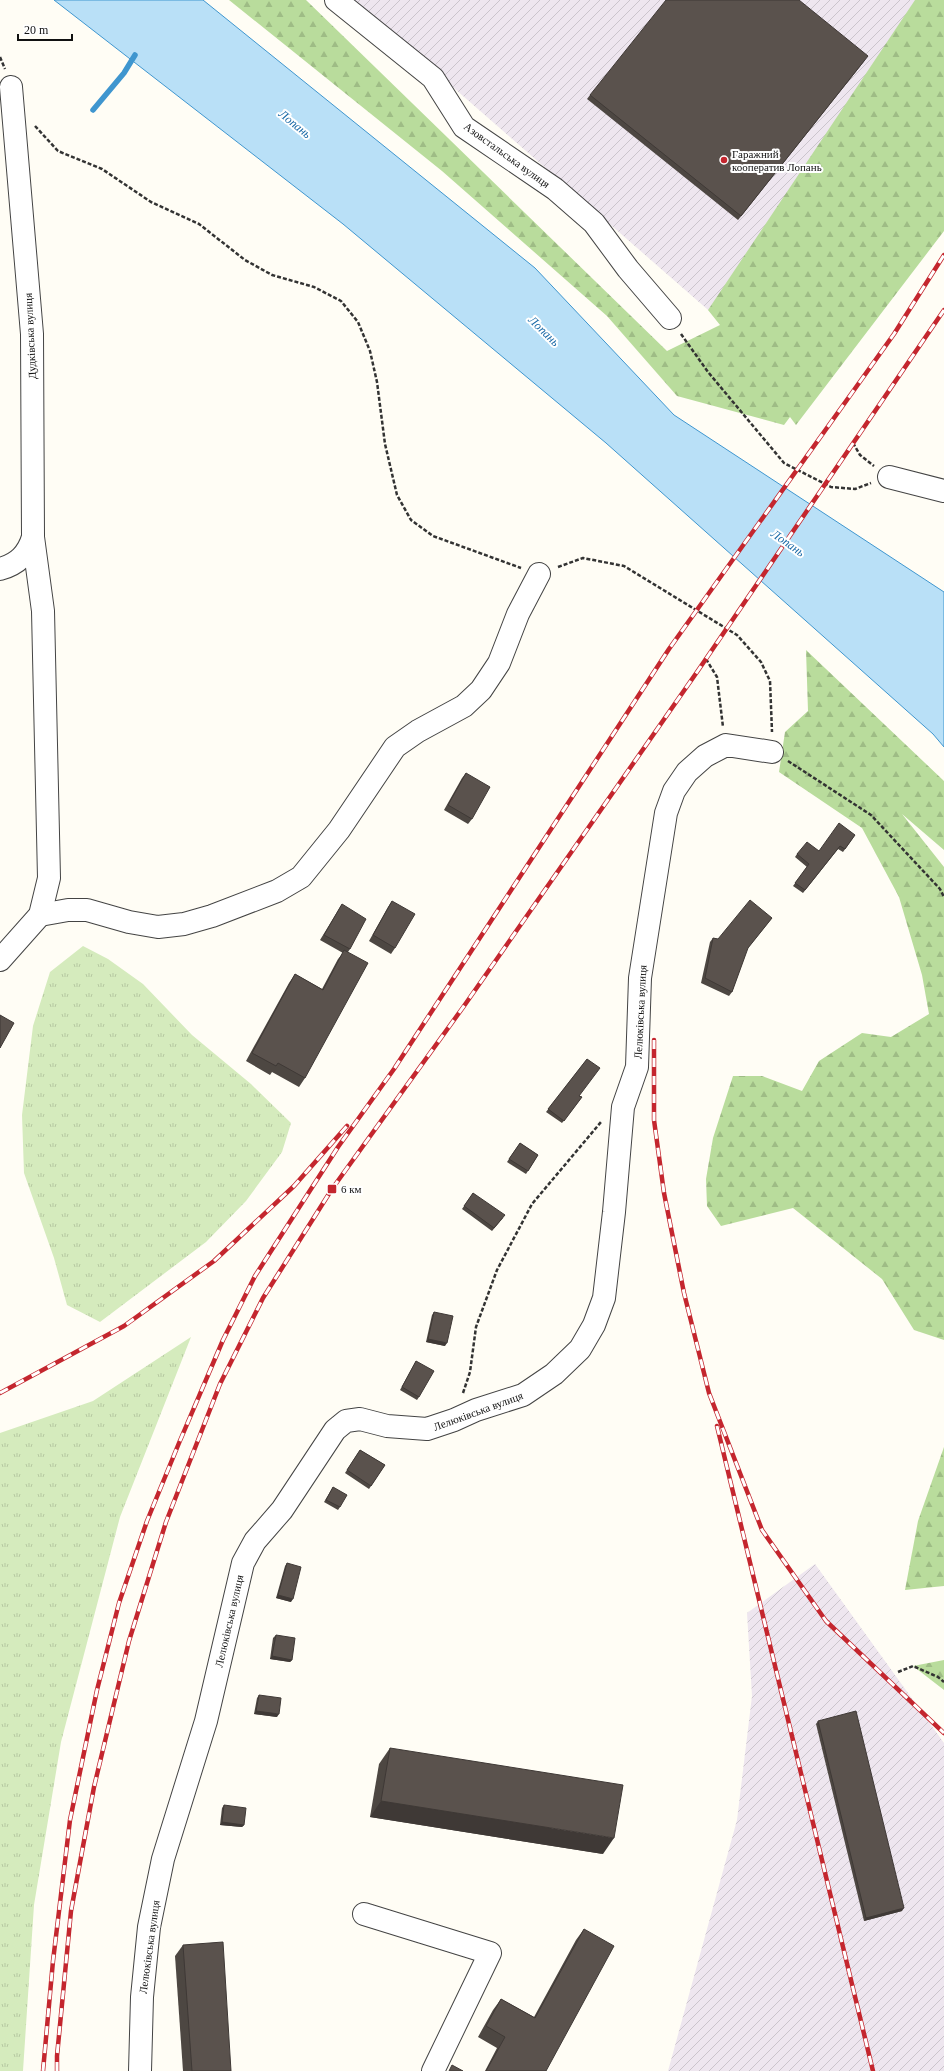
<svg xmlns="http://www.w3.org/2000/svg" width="944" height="2071" font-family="Georgia,serif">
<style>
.industrial{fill:url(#industrial-furrows)}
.grass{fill:url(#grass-tufts)}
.forest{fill:url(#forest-firs)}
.water{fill:#b9e0f7;stroke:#3f96cf}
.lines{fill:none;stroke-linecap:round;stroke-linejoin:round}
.stream{stroke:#3f96cf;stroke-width:5.5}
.minor-casing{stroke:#444;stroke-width:24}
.path{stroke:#333;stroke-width:2.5;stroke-dasharray:4 2;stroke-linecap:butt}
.minor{stroke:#fff;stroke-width:22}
.rail-casing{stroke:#c4262e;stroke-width:4.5}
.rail{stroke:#fff;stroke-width:3;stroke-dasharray:9;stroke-linecap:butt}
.wall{fill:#4d4742}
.shaded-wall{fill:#3f3936}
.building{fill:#5a524d;stroke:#3f3936}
.poi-dot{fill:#c4262e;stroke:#fff;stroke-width:1.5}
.labels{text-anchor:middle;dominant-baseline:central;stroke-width:4;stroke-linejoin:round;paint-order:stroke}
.poi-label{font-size:11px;fill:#111;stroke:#fff;text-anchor:start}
.street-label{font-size:11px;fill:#111;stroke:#fff}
.water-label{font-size:12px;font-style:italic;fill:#1768a6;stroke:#fff}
</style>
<defs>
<pattern id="industrial-furrows" width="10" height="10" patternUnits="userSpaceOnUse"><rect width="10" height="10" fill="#eee6ef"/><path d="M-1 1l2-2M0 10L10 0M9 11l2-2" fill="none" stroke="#cbc4cc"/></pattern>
<pattern id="grass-tufts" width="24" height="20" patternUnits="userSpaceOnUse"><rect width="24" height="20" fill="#d5ebbd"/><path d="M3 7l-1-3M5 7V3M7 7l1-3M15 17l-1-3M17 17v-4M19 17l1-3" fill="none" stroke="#b6c8a1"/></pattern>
<pattern id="forest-firs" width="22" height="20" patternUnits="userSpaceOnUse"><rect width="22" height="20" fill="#b9dc9c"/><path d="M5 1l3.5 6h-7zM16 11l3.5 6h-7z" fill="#9ebc85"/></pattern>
</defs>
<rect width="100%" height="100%" fill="#fffdf5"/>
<!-- industrial -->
<g class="industrial">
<path d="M353,0H922L715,316Z"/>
<path d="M815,1564L944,1743V2071H668L737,1820L752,1696L747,1613Z"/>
</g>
<!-- grass -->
<g class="grass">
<path d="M83,946L108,959L143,984L192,1035L251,1084L291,1123L282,1152L246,1201L206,1242L100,1322L67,1305L54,1258L24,1173L22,1115L33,1026L50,972Z"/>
<path d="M191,1337L120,1517L61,1742L34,1905L23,2071H0V1433L93,1401Z"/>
</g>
<!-- forest -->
<g class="forest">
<path d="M229,0H306L667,351L720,325L708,310L915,0H944V231L796,425L790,417L784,425L677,396L607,316L442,171Z"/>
<path d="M806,650L944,781V850L902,814L944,867V1340L914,1330L882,1279L793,1208L721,1226L707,1206L706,1179L713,1138L733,1076H762L802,1091L819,1061L862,1033L891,1037L929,1014L922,975L899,897L862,828L779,772L785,732L808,711Z"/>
<path d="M944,1447V1586L905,1590L918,1521Z"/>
<path d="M944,1660V1690L913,1666Z"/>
</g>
<!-- water -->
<path class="water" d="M54,0H203L535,268L674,415L944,592V747L933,734L606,443L343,224Z"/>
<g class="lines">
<!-- stream -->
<path class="stream" d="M93,110L124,73L135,55"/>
<!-- minor casing -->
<g class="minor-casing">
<g id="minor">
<path d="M336,0L433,78L464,127L555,189L594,223L628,269L670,318"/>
<path d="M889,477L944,491"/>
<path d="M0,569C18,564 28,554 33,537L32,334L11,87"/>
<path d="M40,915L68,910H87L129,922L158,927L184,924L212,916L277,891L301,877L339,830L395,747L418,731L464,706L481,690L499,663L518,614L539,574"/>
<path d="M0,960L40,915L49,878L43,611L33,537"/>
<path d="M364,1914L490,1953L433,2071"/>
<path d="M140,2071L142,1997L149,1927L163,1859L206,1721L243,1563L255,1541L282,1510L335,1430L346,1421L360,1419L387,1426L427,1429L454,1420L476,1410L523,1395L554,1374L580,1349L594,1325L604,1298L614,1212L623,1107L637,1067L640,978L666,813L674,791L687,772L705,756L726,745L772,752"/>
</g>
</g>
<!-- path -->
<g class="path">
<path d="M0,57L5,69"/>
<path d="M35,126L58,151L102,169L151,202L199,224L245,260L272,275L314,287L341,301L358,322L370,351L377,382L385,444L397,495L411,520L433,536L521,568"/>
<path d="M681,334L708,372L784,463L831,487L855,489L871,483"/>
<path d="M853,443L860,455L874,466"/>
<path d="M558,567L583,558L624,566L737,635L761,662L770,681L772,732"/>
<path d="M706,659L717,677L723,727"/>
<path d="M788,761L871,815L940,889L944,897"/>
<path d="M463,1393L470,1372L476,1327L497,1270L532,1204L601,1122"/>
<path d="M898,1672L913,1666L938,1677L944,1682"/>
</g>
<!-- minor -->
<use href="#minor" class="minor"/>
<!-- rail casing -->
<g class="rail-casing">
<g id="rail">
<path d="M654,1040V1120L664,1193L684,1293L709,1393L762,1530L826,1621L944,1733"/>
<path d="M0,1393L124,1326L214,1261L294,1186L347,1126"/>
<path d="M717,1426L873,2071"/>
<path d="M43,2071L53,1961L70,1820L97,1690L119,1603L147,1521L179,1443L223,1340L255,1276L338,1147L394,1069L669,649L894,334L944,255"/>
<path d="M57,2071V2056L71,1911L94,1787L129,1641L166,1522L220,1384L263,1298L332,1189L464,1006L697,672L944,310"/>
</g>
</g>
<!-- rail -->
<use href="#rail" class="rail"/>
</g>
<!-- wall -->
<g class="wall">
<path d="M865,60L738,220L587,99L590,95Z"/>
<path d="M466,773L472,819L468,824L444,810L462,778Z"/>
<path d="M855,835L843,852L838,849L803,893L793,886L807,867L795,857L797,854L819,851Z"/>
<path d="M392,901L395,948L391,954L369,941L388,907Z"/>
<path d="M342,904L350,949L348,952L305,1078L299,1087L272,1072L270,1075L246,1061L289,983L295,974L322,989L338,959L343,953L320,940Z"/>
<path d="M772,918L747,949L732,992L729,996L701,983L710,942L713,938L718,939Z"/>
<path d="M587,1059L579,1096L582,1097L562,1123L546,1112Z"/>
<path d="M520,1143L538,1155L526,1174L507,1162Z"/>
<path d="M473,1193L503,1218L492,1231L462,1209Z"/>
<path d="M434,1312L445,1346L426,1342L432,1315Z"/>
<path d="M416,1361L419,1397L417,1400L400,1390Z"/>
<path d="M360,1450L385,1465L369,1489L345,1473Z"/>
<path d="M333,1487L340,1507L338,1510L324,1502Z"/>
<path d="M287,1563L291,1602L276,1598L285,1566Z"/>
<path d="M276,1635L292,1660L290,1662L270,1659L273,1638Z"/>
<path d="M259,1695L277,1717L254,1714L257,1698Z"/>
<path d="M818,1721L902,1911L864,1921L816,1724Z"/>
<path d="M390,1748L603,1854L370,1817L379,1764Z"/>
<path d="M224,1805L244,1825L242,1827L220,1825L222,1808Z"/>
<path d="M584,1929L546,2071H485L497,2048L478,2037L493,2010L501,1999L534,2017L576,1940Z"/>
<path d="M183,1945L231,2071H183L175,1956Z"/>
</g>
<!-- shaded-wall -->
<g class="shaded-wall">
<path d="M868,56L865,60L738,220L741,216Z"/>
<path d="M428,1339L447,1343L445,1346L426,1342Z"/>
<path d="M278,1595L293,1599L291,1602L276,1598Z"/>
<path d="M272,1656L292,1660L290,1662L270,1659Z"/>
<path d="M256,1711L279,1714L277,1717L254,1714Z"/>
<path d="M381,1801L614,1838L603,1854L370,1817Z"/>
<path d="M222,1822L244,1825L242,1827L220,1825Z"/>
<path d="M904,1908L902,1911L864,1921L866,1918Z"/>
</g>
<!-- building -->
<g class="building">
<path d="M666,0H799L868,56L741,216L590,95Z"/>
<path d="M466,773L490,787L472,819L448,805Z"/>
<path d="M839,823L855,835L845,849L840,846L805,890L795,883L809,864L797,854L807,842L819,851Z"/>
<path d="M750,900L772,918L748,948L732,992L705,978L713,938L718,939Z"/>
<path d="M392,901L415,914L395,948L373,935Z"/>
<path d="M342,904L366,919L350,949L324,935Z"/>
<path d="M344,950L368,963L305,1078L278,1063L276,1066L252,1053L295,974L323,990Z"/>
<path d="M0,1015L14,1023L0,1048Z"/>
<path d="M587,1059L600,1068L579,1096L582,1097L564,1121L548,1109Z"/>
<path d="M520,1143L538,1155L528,1171L509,1159Z"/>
<path d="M473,1193L505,1215L494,1228L464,1206Z"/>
<path d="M434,1312L453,1316L447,1343L428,1339Z"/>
<path d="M416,1361L434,1371L419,1397L402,1387Z"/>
<path d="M360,1450L385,1465L371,1486L347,1470Z"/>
<path d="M333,1487L347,1495L340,1507L326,1500Z"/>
<path d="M287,1563L301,1567L293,1599L278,1595Z"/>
<path d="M276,1635L295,1638L292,1660L272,1656Z"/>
<path d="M259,1695L281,1698L279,1714L256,1711Z"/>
<path d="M856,1711L904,1908L866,1918L818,1721Z"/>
<path d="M390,1748L623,1785L614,1838L381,1801Z"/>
<path d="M224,1805L246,1808L244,1825L222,1822Z"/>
<path d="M584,1929L614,1946L546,2071H486L505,2037L486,2026L501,1999L535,2018Z"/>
<path d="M223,1942L231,2071H192L183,1945Z"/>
<path d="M452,2065L463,2071H449Z"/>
</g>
<!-- markers -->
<g class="poi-dot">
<circle cx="724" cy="160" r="4"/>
<rect x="327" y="1184" width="10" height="10" rx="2"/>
</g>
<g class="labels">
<!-- poi labels -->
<g class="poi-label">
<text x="732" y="154">Гаражний<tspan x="732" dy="13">кооператив Лопань</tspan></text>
<text x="341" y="1189">6 км</text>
</g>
<!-- street labels -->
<g class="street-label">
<text transform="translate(507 155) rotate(36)">Азовстальська вулиця</text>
<text transform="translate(30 336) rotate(-93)">Дудківська вулиця</text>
<text transform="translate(640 1012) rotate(-87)">Лелюківська вулиця</text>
<text transform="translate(478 1411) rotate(-20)">Лелюківська вулиця</text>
<text transform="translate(229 1621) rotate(-77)">Лелюківська вулиця</text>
<text transform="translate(149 1947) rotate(-82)">Лелюківська вулиця</text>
</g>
<!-- water labels -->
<g class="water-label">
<text transform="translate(295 124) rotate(39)">Лопань</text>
<text transform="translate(544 331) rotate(44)">Лопань</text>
<text transform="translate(788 543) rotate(35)">Лопань</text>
</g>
</g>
<!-- scale -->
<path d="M18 34v6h54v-6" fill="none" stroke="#111111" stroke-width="2"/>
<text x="24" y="34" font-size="12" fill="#111111" stroke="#ffffff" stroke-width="3" paint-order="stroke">20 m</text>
</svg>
